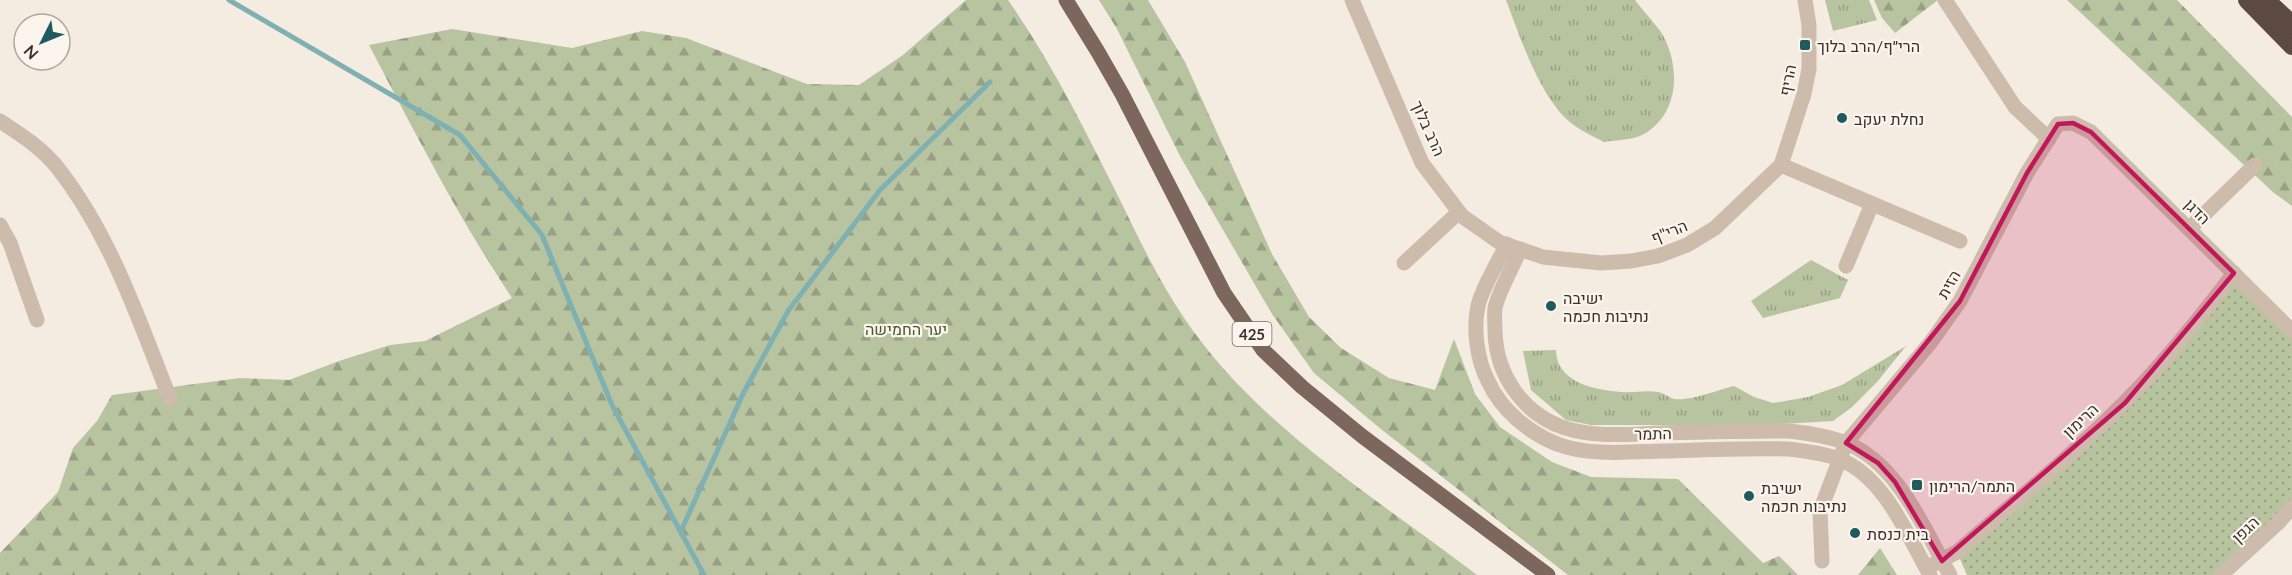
<svg xmlns="http://www.w3.org/2000/svg" width="2292" height="575" font-family="Lato,Heebo,sans-serif">
<style>
.grass{fill:url(#grass-dots)}
.forest{fill:url(#forest-firs)}
.park{fill:url(#park-tufts)}
.lines{fill:none;stroke-linecap:round;stroke-linejoin:round}
.stream{stroke:#7fb0b2;stroke-width:5}
.minor{stroke:#cdbbac;stroke-width:15}
.major{stroke:#7d675c;stroke-width:15}
.highway{stroke:#5c4a42;stroke-width:18}
.marked{fill:#c2185b;fill-opacity:0.2;stroke:#c2185b;stroke-width:4.5;stroke-linejoin:round}
.poi-dot{fill:#1f5a5e;stroke:#fbf5ee;stroke-width:2}
.labels{text-anchor:middle;dominant-baseline:central;stroke-width:4.5;stroke-linejoin:round;paint-order:stroke}
.shield{fill:#fbf5ee;stroke:#756b66;stroke-width:1.5}
.shield-label{font-size:15px;font-weight:bold;fill:#3b302b}
.poi-label{font-size:16px;fill:#3b302b;stroke:#fbf5ee;text-anchor:start}
.street-label{font-size:16px;fill:#3b302b;stroke:#fbf5ee}
.park-label{font-size:16px;fill:#4a5a2e;stroke:#fbf5ee}
</style>
<defs>
<pattern id="grass-dots" width="8" height="8" patternUnits="userSpaceOnUse" patternTransform="scale(1.5)"><rect width="8" height="8" fill="#b8c4a0"/><path d="M2 2h.1M6 6h.1" fill="none" stroke="#97a083" stroke-width="1.8" stroke-linecap="round"/></pattern>
<pattern id="forest-firs" width="22" height="20" patternUnits="userSpaceOnUse" patternTransform="scale(1.5)"><rect width="22" height="20" fill="#b8c4a0"/><path d="M5 1l3.5 6h-7zM16 11l3.5 6h-7z" fill="#97a083"/></pattern>
<pattern id="park-tufts" width="24" height="20" patternUnits="userSpaceOnUse" patternTransform="scale(1.5)"><rect width="24" height="20" fill="#b8c4a0"/><path d="M3 7l-1-3M5 7V3M7 7l1-3M15 17l-1-3M17 17v-4M19 17l1-3" fill="none" stroke="#97a083"/></pattern>
</defs>
<rect width="100%" height="100%" fill="#f4ebe1"/>
<!-- grass -->
<path class="grass" d="M2234,273L2292,331V507L2221,575H1967L1957,552L2078,447Z"/>
<!-- forest -->
<g class="forest">
<path d="M966,0H1008C1052,63 1085,130 1119,198C1139,239 1159,281 1184,318C1257,426 1376,498 1477,575H0V553L58,492L73,448L97,421L112,395L240,378L289,380L339,361L390,345L425,341L512,298C458,217 414,131 369,45L452,29L572,48L642,31L686,38L807,84L859,85L903,55Z"/>
<path d="M1099,0H1148L1185,62L1272,254L1309,317L1341,348L1389,378L1435,390L1454,339L1475,394L1500,427L1552,462L1591,477L1678,479L1763,563L1779,556L1798,575H1568L1382,430L1314,373L1272,314L1180,156L1117,29Z"/>
<path d="M1874,0H1938L1895,33L1882,18Z"/>
<path d="M2067,0H2177L2292,117V206L2274,193Z"/>
<path d="M1880,548L1897,575H1858Z"/>
</g>
<!-- park -->
<g class="park">
<path d="M1506,0H1635C1643,11 1653,21 1661,32C1681,65 1680,113 1644,134C1634,140 1616,140 1604,142C1593,136 1581,131 1571,123C1540,98 1520,37 1506,0Z"/>
<path d="M1825,0H1869L1877,20L1833,31Z"/>
<path d="M1811,260L1848,280L1840,298L1763,318L1751,301Z"/>
<path d="M1906,346L1877,382L1852,407L1833,421L1765,425H1591L1566,420L1531,390L1523,351L1556,350C1556,382 1594,390 1621,392C1634,393 1646,390 1658,392C1664,393 1669,398 1675,399C1690,401 1718,390 1734,386L1754,397L1773,403L1808,397L1842,385Z"/>
</g>
<g class="lines">
<!-- stream -->
<g class="stream">
<path d="M229,0L460,135L542,235L612,405L704,575"/>
<path d="M681,531L743,394L788,311L880,190L990,82"/>
</g>
<!-- minor -->
<g class="minor">
<path d="M1352,0L1422,163L1462,216L1499,242L1543,257L1601,263L1631,261L1658,256L1687,245L1715,228L1781,165L1804,94L1809,69V25L1805,0"/>
<path d="M1945,0L2015,107L2049,139"/>
<path d="M0,121C20,134 42,148 57,167C110,234 139,320 170,399"/>
<path d="M1781,165L1960,241"/>
<path d="M0,225L10,243L37,320"/>
<path d="M2190,228L2255,165"/>
<path d="M1507,244C1499,260 1481,290 1478,306C1473,329 1477,360 1488,381C1501,410 1528,432 1557,444C1588,456 1628,452 1661,451C1703,450 1746,448 1788,449C1805,451 1823,453 1839,459C1885,477 1907,535 1930,575"/>
<path d="M1520,249C1513,267 1499,290 1495,308C1494,315 1495,324 1495,331C1496,375 1523,414 1565,428C1596,438 1630,434 1661,433C1704,432 1747,431 1789,431C1808,433 1826,436 1844,442C1898,462 1924,529 1950,575"/>
<path d="M1404,263L1459,212"/>
<path d="M1846,266L1872,204"/>
<path d="M1822,561L1820,511L1846,443L1931,342L1960,301L2027,173L2058,124L2073,123L2091,132L2292,331"/>
<path d="M1934,564L1957,552C2013,503 2072,456 2125,402C2165,362 2200,318 2234,273"/>
<path d="M2221,575L2278,523L2292,507"/>
</g>
<!-- major -->
<path class="major" d="M1066,0L1098,52L1122,94L1224,293L1263,350L1302,387L1362,436L1548,575"/>
<!-- highway -->
<g class="highway">
<path d="M2247,0L2292,46"/>
<path d="M2266,0L2292,24"/>
</g>
</g>
<!-- marked area -->
<path class="marked" d="M2073,123L2091,132L2234,273L2125,403L1942,561L1895,482L1878,463L1846,443L1960,301L2027,173L2058,124Z"/>
<!-- markers -->
<g class="poi-dot">
<rect x="1799" y="39" width="12" height="12" rx="3"/>
<circle cx="1842" cy="118" r="6"/>
<circle cx="1551" cy="306" r="6"/>
<rect x="1911" y="479" width="12" height="12" rx="3"/>
<circle cx="1749" cy="496" r="6"/>
<circle cx="1855" cy="533" r="6"/>
</g>
<g class="labels">
<!-- shield labels -->
<rect class="shield" x="1232.5" y="322" width="39" height="24" rx="4.5"/>
<g class="shield-label">
<text x="1252" y="334">425</text>
</g>
<!-- poi labels -->
<g class="poi-label">
<text x="1817" y="45">הרי״ף/הרב בלוך</text>
<text x="1854" y="118">נחלת יעקב</text>
<text x="1563" y="297">ישיבה<tspan x="1563" dy="18">נתיבות חכמה</tspan></text>
<text x="1929" y="485">התמר/הרימון</text>
<text x="1761" y="487">ישיבת<tspan x="1761" dy="18">נתיבות חכמה</tspan></text>
<text x="1867" y="533">בית כנסת</text>
</g>
<!-- street labels -->
<g class="street-label">
<text transform="translate(1787 80) rotate(-79)">הריף</text>
<text transform="translate(1429 128) rotate(66)">הרב בלוך</text>
<text transform="translate(2198 211) rotate(45)">הדגן</text>
<text transform="translate(1669 231) rotate(-22)">הרי"ף</text>
<text transform="translate(1948 284) rotate(-60)">הזית</text>
<text transform="translate(2080 420) rotate(-43)">הרימון</text>
<text transform="translate(1653 433) rotate(-1)">התמר</text>
<text transform="translate(2245 529) rotate(-43)">הגפן</text>
</g>
<!-- park labels -->
<g class="park-label">
<text x="906" y="328">יער החמישה</text>
</g>
</g>
<!-- north arrow -->
<g transform="translate(42 42) rotate(227)"><circle r="28" fill="#fbf5ee" stroke="#aea6a0" stroke-width="1.5"/>
<path d="M0-4.5L10 22L0 15L-10 22Z" fill="#1f5a5e"/>
<text y="-9" font-size="16" font-weight="bold" text-anchor="middle" fill="#3b302b">N</text>
</g>
</svg>
